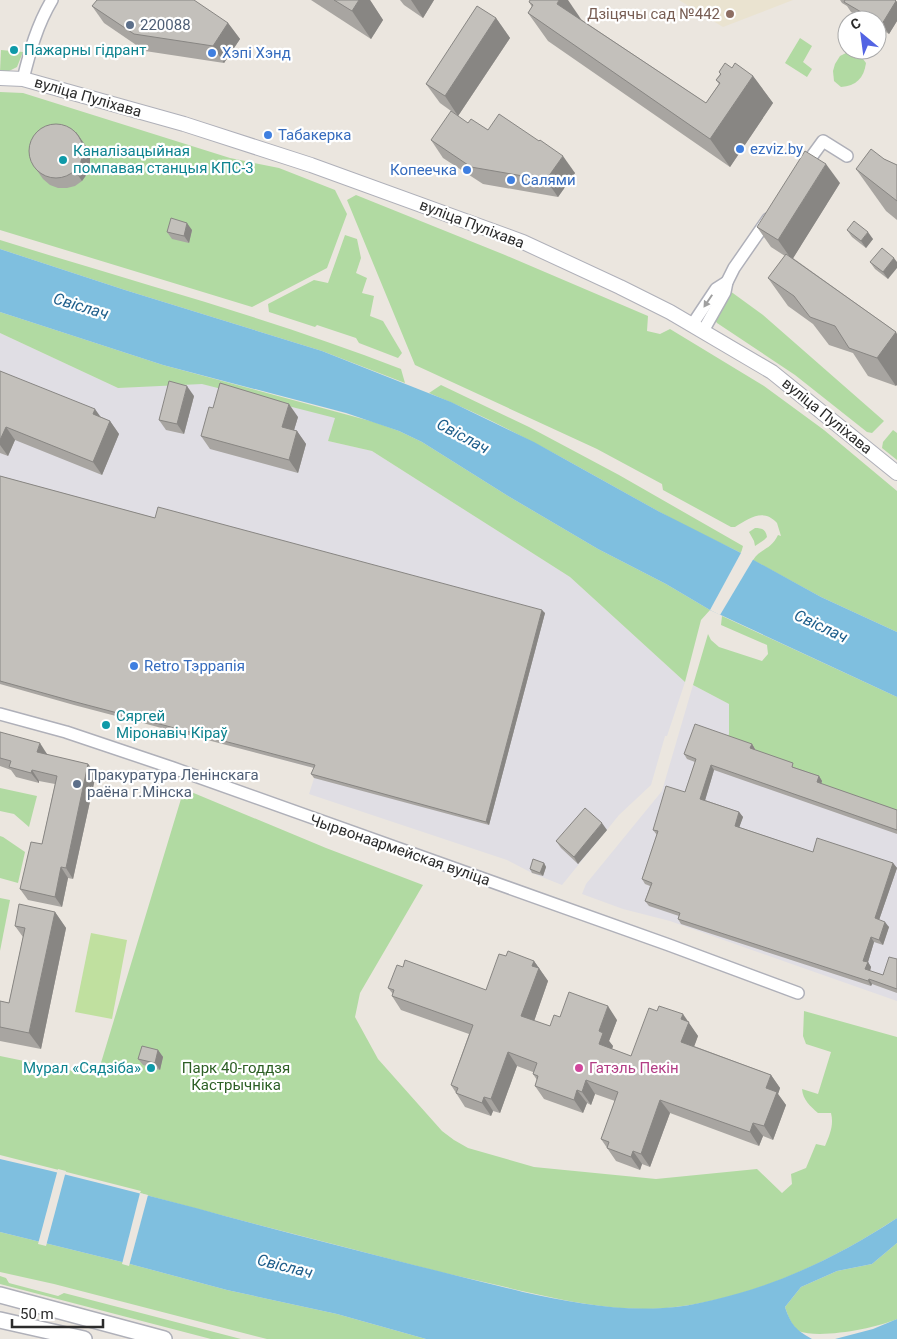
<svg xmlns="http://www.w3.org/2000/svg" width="897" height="1339" font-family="Roboto,sans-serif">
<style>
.industrial{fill:#e0dee4}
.education{fill:#eae3d0}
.green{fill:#b1daa2}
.pitch{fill:#c0e09f}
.water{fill:#7fbfdf}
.pier{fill:#ebe6df}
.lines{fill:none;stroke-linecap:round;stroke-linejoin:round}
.minor-casing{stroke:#afb0b9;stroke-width:14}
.tertiary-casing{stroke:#afb0b9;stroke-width:16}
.secondary-casing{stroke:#afb0b9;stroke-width:18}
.minor{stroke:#fff;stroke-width:11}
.tertiary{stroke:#fff;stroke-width:14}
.secondary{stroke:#fff;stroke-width:15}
.wall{fill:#a8a5a1}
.shaded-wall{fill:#888683}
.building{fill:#c3c0bb;stroke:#888683}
.oneway{fill:#a0a0a0}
.education-dot{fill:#8d6e63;stroke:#fff;stroke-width:2}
.service-dot{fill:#5c6f8a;stroke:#fff;stroke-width:2}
.culture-dot{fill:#0f9aa8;stroke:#fff;stroke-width:2}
.shop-dot{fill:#3f7fe0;stroke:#fff;stroke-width:2}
.hotel-dot{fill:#d1479c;stroke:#fff;stroke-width:2}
.labels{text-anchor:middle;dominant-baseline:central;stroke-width:4.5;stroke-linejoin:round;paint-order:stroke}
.education-label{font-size:15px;fill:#785e54;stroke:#fff;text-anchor:end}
.service-label{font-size:15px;fill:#4e5e75;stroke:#fff;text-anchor:start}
.culture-label{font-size:15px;fill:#0d838f;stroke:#fff;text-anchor:start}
.shop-label{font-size:15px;fill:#366cbe;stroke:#fff;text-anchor:start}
.street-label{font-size:15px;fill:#2b2b2b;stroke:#fff}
.park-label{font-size:15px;fill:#2c5f24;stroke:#fff}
.hotel-label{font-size:15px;fill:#b23c85;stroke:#fff;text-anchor:start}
.water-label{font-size:16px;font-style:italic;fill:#1e5e8b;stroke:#fff}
</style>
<rect width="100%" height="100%" fill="#ebe6df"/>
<!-- industrial -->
<g class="industrial">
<path d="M0,333L118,388L199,383L334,416L336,418L328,441L372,451L570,577L685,682L667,736H665L651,785L619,815L562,885L532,873L507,860L309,794L317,769L0,683Z"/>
<path d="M693,685L729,704V734L727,738L755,749L754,753L897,814V1001L670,921L623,909L582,894L586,884L662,791Z"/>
</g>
<!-- education -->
<path class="education" d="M679,0H793L723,27Z"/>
<!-- green -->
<g class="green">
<path d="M800,38L812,46L803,62L812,69L807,77L785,63Z"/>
<path d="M1,50L23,52L17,67L7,72H0Z"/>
<path d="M850,51L860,55L866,63C864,78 856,86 841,87L834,81L833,71L835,64L840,56Z"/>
<path d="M0,92L23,93L230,158L279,168L335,190L347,214L327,268L252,307L0,230Z"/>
<path d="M356,195L505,255L648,316L647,331L660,334L670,329L764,386L824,430L897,491V632L821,597L753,560C761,548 771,550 778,535L781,536L777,523C763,508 750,518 735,527H731L663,490L662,484L597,449L415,365L347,200Z"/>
<path d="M345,235L357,239L361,258L356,273L367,278L362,293L374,296L370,316L383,321L402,353L398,358L359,343L356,338L317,325L315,327L269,312L268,304L314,280L328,283Z"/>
<path d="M0,240C134,282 271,318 401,369L405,383L322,351L125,290L0,249Z"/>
<path d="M730,291L763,315L884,421L872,433L867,432L795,375L717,323L715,320Z"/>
<path d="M0,312L163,365L374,422L399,431L422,442L508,496L598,549L666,584L710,610L701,620L685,682L570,577L372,451L328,441L335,418L202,384L118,388L0,333Z"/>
<path d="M441,385L529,427L619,475L743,546L741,553C713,539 684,526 656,510C582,469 508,425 429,393Z"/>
<path d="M893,430L897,433V460L882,448L883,442Z"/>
<path d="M755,528C761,528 766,529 767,537L764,540L755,546L754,541L749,532Z"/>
<path d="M722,616L897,697V814L820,787L754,753L755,748L727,739L729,734V704L693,685L708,634L711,640L719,647L762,661L768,654L767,645L721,625Z"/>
<path d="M0,788L37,796L29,827L14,814L0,811Z"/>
<path d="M184,789L326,848L423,885L360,993L355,1017L378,1059L442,1131L454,1140L468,1148L534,1167L656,1179L757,1169L782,1193L792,1184L791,1174L806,1168L816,1144L825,1146C830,1134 834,1125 831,1113H818C810,1106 803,1100 802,1089L818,1094L831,1052L806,1044L803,1036L804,1011L897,1037V1218C829,1263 749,1300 667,1308C621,1312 575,1303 531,1293C501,1286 471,1279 440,1272C345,1247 249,1223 153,1197L140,1193L141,1191L0,1155V1056L97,1076Z"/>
<path d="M0,836L3,837L25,852L18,883L0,878Z"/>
<path d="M0,898L10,900L0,951Z"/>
<path d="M0,1232L130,1264L227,1290L337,1314L426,1339H267L54,1284L0,1272Z"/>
<path d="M897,1243V1319C873,1329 820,1339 798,1331C791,1324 788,1316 785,1307L801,1287L837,1271L872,1264Z"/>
<path d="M0,1276L6,1278L9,1283L58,1296L64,1293L241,1339H211L0,1284Z"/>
</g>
<!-- pitch -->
<path class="pitch" d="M91,933L127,940L112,1019L75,1012Z"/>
<!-- water -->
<g class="water">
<path d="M0,249L125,290L322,351L451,402L534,442L658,511L741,553L821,597L897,632V697L710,610L666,584L598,549L508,496L422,442L399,431L346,413L163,365L0,312Z"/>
<path d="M0,1159C66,1174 130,1191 196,1208C268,1228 341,1246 414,1265C450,1274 487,1283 523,1292C569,1302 615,1311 663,1308C680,1307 697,1304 713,1300C779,1285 841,1255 897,1218V1243L872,1264L837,1271L801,1287L785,1307C791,1325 796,1330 812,1339H426L337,1314L227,1290L130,1264L0,1232Z"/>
<path d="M897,1319V1339H835L873,1329Z"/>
</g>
<!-- pier -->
<g class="pier">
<path d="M742,551L754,558L720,615L710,610Z"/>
<path d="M58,1169L66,1171L46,1246L38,1244Z"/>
<path d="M140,1193L148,1195L129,1266L122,1264Z"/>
</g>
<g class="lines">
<!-- minor casing -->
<g class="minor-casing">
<g id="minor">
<path d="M23,79C30,51 37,25 52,0"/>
<path d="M804,167L823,141L847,156"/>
<path d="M692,325L716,289L727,282"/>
<path d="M703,331L725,292L727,282L734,268L768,219"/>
<path d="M0,714L66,732L173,768L669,945L798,993"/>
</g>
</g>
<!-- tertiary casing -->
<g class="tertiary-casing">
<path id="tertiary" d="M0,78L23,79L184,124L311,165L523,242L620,287L670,312L772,372L897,473"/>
</g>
<!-- secondary casing -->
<g class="secondary-casing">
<g id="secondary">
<path d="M0,1295L164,1339"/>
<path d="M0,1320L84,1339"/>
</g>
</g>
<!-- minor -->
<use href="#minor" class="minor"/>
<!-- tertiary -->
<use href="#tertiary" class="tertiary"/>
<!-- secondary -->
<use href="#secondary" class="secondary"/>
</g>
<!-- wall -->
<g class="wall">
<path d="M311,0H370L383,20L371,39Z"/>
<path d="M400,0H434L423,18L404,5Z"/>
<path d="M840,0H895L897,2V21L889,34L877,27V20H865L851,12L847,6L842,3Z"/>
<path d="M529,2L582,20L706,103L719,84L716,80L720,74L719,72L732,68L753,76L773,103L730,167L548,41L528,13L532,7Z"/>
<path d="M92,6L228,23L240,39L224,63L145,51L104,23Z"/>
<path d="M496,18L510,38L458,116L440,103L426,84Z"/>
<path d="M468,123L488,130L575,173L558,197L483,184L443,158L431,140Z"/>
<path d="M88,149L90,157V166L87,174L82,181L75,186L67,188H58L50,185L43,179L36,169Z"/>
<path d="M884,159L897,165V220L886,211L856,169Z"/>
<path d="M840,183L793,258L896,332V386L868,376L853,353L829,345L813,324L788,306L768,278L785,256L771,247L757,227Z"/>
<path d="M192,230L189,243L172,239L167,232Z"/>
<path d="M847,230L873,239L866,248L852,237Z"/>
<path d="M894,258L888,279L875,269L870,262Z"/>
<path d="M0,371L110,421L119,434L102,475L15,440L8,456L0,453Z"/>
<path d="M194,396L184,434L166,430L159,420Z"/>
<path d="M213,408L298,417L294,430L297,431L306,444L298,473L210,449L201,436Z"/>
<path d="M0,476L155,518L545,613L489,825L314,778L311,774L314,768L74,705L0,684Z"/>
<path d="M0,732L47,754V755L88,764L96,774L73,879L68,878L62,907L28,900L20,889L42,844L55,784L39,781V783L16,777L11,770L0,766Z"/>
<path d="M752,744L755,749V750L796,768L819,776L822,781L821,784L897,810V834L714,770L705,800L739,812L743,817L739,827L813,852L893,863L897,868L879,920L889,927L883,945L874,942L868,962L871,967L870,971L883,975L897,959V993L872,984L871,986L681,924L678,919L679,916L649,906L645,901L650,886L645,884L642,879L657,835L653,830L685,792L695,762L687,759L684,754Z"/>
<path d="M607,830L578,864L561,848L556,841Z"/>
<path d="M544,863L546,867L543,876L532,873L530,869Z"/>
<path d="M55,912L66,928L41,1049L0,1041V1001L9,1003L23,937L15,926Z"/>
<path d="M506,956L534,961L548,981L534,1021L550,1026L560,1017L617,1020L609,1041L613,1046L612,1049L631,1056L688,1022L698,1036L694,1046L771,1075L780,1088L778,1094L786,1105L773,1140L763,1136L759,1146L670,1113L650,1167L642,1164L640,1170L616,1161L601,1139L615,1101L595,1094L591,1105L587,1103L583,1113L544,1099L535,1086L537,1080L533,1074V1072L517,1066L500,1113L493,1111L491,1116L465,1107L451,1085L469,1034L401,1010L392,996L393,994L388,988L486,990Z"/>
<path d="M158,1050L163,1057L160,1070L143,1065L138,1059Z"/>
</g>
<!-- shaded-wall -->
<g class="shaded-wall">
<path d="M359,0H370L383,20L371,39L352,11Z"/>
<path d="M411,0H434L423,18Z"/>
<path d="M559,0H568L583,22L557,4Z"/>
<path d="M896,1L897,2V21L889,34L882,24Z"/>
<path d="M496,18L510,38L458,116L445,96Z"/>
<path d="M228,23L240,39L224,63L213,46Z"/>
<path d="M753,76L773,103L730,167L710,139Z"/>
<path d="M76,132L88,149L90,157V166L87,174L82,181L75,171Z"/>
<path d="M563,156L575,173L558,197L546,180Z"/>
<path d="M826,164L840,183L792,260L778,240Z"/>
<path d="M187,223L192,230L189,243L184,236Z"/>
<path d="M868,232L873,239L866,248L861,241Z"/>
<path d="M894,258L897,262V268L888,279L883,272Z"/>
<path d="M896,332L897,334V385L896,386L877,358Z"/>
<path d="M187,386L194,396L184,434L177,424Z"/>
<path d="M289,404L298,417L291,440L282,427Z"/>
<path d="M95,409L105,423L93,414Z"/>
<path d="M110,421L119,434L102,475L93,462Z"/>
<path d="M6,427L15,440L8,456L0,445V440Z"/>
<path d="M297,431L306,444L298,473L289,460Z"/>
<path d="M542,610L545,613L489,825L486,822Z"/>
<path d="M40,743L47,754L45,763L37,752Z"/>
<path d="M752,744L755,749L754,753L750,748Z"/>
<path d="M88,764L96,774L73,879L66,868Z"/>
<path d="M711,765L714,770L704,804L700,799Z"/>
<path d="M32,770L39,781V783L31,773Z"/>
<path d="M819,776L822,781L820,787L817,782Z"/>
<path d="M739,812L743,817L738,831L735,826Z"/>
<path d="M602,823L607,830L578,864L574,857Z"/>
<path d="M544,863L546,867L543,876L540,873Z"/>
<path d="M893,863L897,868L878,923L875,918Z"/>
<path d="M61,867L68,878L62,907L55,897Z"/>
<path d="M55,912L66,928L41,1049L29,1033Z"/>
<path d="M885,922L889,927L883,945L879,940Z"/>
<path d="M871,937L874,942L868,962L871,967L869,974L865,969L863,961Z"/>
<path d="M534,961L548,981L531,1030L521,1016L532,966Z"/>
<path d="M869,979L872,984L871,986L868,981Z"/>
<path d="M608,1006L617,1020L609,1041L613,1046L609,1058L599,1044V1031Z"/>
<path d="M683,1014L698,1036L691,1055L681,1042V1019Z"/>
<path d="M158,1050L163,1057L160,1070L155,1063Z"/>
<path d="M508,1052L517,1066L500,1113L491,1099Z"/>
<path d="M771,1075L780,1088L778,1094L786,1105L773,1140L764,1126L766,1088Z"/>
<path d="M586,1080L595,1094L591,1105L582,1092Z"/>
<path d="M577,1090L587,1103L583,1113L574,1100Z"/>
<path d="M484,1097L493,1111L491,1116L482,1103Z"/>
<path d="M660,1100L670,1113L650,1167L641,1154Z"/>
<path d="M753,1123L763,1136L759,1146L750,1132Z"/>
<path d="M633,1151L642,1164L640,1170L631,1157Z"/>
</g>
<!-- building -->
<g class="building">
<path d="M97,0H194L228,23L213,46L134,34L92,6Z"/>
<path d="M334,0H359L352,11Z"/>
<path d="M530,0H559L557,4L706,103L720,83L716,80L721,74L719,72L725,63L732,68L735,63L753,76L710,139L528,13L533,5L529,2Z"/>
<path d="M845,0H895L896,1L882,24L877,21V20H875L844,2Z"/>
<path d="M477,6L496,18L445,96L426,84Z"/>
<path d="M451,111L468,123L471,119L488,130L499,114L539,141L540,140L563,156L546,180L471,167L431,140Z"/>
<circle cx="56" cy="151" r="27"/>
<path d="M871,149L884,159L897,165V201L856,169Z"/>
<path d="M805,151L826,164L778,240L757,227Z"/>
<path d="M171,218L187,223L184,236L167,232Z"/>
<path d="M854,221L868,232L861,241L847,230Z"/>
<path d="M882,248L894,258L883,272L870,262Z"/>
<path d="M786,254L896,332L877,358L849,348L835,326L810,317L794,296L768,278Z"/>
<path d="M0,371L95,409L93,414L110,421L93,462L6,427L0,440Z"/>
<path d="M169,381L187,386L177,424L159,420Z"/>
<path d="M220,383L289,404L282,427L297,431L289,460L201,436L209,407L213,408Z"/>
<path d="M0,476L155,518L158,507L542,610L486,822L311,774L315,765L72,701L0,681Z"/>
<path d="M695,724L752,744L750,748L793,763L792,767L819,776L817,782L897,810V830L711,765L700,799L739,812L735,826L813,852L817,838L893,863L875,918L885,922L879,940L871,937L863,961L868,962L865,969L883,975L889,957L897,959V989L869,979L868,981L678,919L680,913L645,901L652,883L642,879L658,831L653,830L666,786L685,792L696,759L684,754Z"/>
<path d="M0,732L40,743L37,752L88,764L66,868L61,867L55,897L20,889L31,842L42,844L57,776L32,770L31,773L9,767L11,761L0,758Z"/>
<path d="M585,808L602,823L574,857L556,841Z"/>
<path d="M533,859L544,863L540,873L530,869Z"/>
<path d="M19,904L55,912L29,1033L0,1027V1001L9,1003L25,928L15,926Z"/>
<path d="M508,951L534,961L532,966L539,968L521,1016L550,1026L554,1015L560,1017L569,992L588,999L608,1006L599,1031L603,1033L599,1044L631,1056L649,1008L657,1011L659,1006L683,1014L681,1019L689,1022L681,1042L771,1075L766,1088L777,1092L764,1126L753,1123L750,1132L660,1100L641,1154L633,1151L631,1157L607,1148L609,1142L601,1139L618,1092L586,1080L582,1092L577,1090L574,1100L535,1086L538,1076L533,1074L537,1063L508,1052L491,1099L484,1097L482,1103L456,1093L458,1088L451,1085L473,1025L392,996L394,990L388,988L397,965L403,967L405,960L486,990L499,954L506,956Z"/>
<path d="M142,1046L158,1050L155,1063L138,1059Z"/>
</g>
<!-- one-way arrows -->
<defs><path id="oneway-solid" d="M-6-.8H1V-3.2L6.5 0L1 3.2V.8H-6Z" transform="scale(1.25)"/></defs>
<use class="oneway" href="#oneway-solid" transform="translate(708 301) rotate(124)"/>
<!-- markers -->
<circle class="education-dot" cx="730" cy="14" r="5"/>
<g class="service-dot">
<circle cx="130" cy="25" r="5"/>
<circle cx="77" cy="784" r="5"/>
</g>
<g class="culture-dot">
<circle cx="14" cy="50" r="5"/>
<circle cx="63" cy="160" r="5"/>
<circle cx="106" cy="725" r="5"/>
<circle cx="151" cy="1068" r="5"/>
</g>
<g class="shop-dot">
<circle cx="212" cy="53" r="5"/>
<circle cx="268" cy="135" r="5"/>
<circle cx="740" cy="149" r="5"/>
<circle cx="467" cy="170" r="5"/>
<circle cx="511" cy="180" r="5"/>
<circle cx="134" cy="666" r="5"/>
</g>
<circle class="hotel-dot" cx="579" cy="1068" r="5"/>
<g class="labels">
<!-- education labels -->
<g class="education-label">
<text x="720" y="14">Дзіцячы сад №442</text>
</g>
<!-- service labels -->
<g class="service-label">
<text x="140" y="25">220088</text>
<text x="87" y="775">Пракуратура Ленінскага<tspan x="87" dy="17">раёна г.Мінска</tspan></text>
</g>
<!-- culture labels -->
<g class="culture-label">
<text x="24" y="50">Пажарны гідрант</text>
<text x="73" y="151">Каналізацыйная<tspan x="73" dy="17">помпавая станцыя КПС-3</tspan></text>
<text x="116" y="716">Сяргей<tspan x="116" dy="17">Міронавіч Кіраў</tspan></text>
<text x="141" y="1068" text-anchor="end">Мурал «Сядзіба»</text>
</g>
<!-- shop labels -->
<g class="shop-label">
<text x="222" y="53">Хэпі Хэнд</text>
<text x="278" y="135">Табакерка</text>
<text x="750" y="149">ezviz.by</text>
<text x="457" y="170" text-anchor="end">Копеечка</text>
<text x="521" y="180">Салями</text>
<text x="144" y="666">Retro Тэррапія</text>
</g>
<!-- street labels -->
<g class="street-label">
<text transform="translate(88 97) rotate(16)">вуліца Пуліхава</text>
<text transform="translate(472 224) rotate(21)">вуліца Пуліхава</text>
<text transform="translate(827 416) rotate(39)">вуліца Пуліхава</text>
<text transform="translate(400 850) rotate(19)">Чырвонаармейская вуліца</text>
</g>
<!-- park labels -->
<g class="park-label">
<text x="236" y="1068">Парк 40-годдзя<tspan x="236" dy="17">Кастрычніка</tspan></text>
</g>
<!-- hotel labels -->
<g class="hotel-label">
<text x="589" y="1068">Гатэль Пекін</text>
</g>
<!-- water labels -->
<g class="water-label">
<text transform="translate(81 306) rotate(17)">Свіслач</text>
<text transform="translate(463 436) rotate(28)">Свіслач</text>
<text transform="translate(821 626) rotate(25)">Свіслач</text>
<text transform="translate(285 1266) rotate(14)">Свіслач</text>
</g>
</g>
<!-- north arrow -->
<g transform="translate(862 35) rotate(331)"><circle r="24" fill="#ffffff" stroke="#aaaaaa"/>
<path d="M0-4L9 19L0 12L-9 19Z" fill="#5364e3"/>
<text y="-8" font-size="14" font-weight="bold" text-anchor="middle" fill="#2b2b2b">С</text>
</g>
<!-- scale -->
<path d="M12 1319v8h91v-8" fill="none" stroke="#2b2b2b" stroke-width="2.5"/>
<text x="20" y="1319" font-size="15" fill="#2b2b2b" stroke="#ffffff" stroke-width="4" paint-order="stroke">50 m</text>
</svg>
